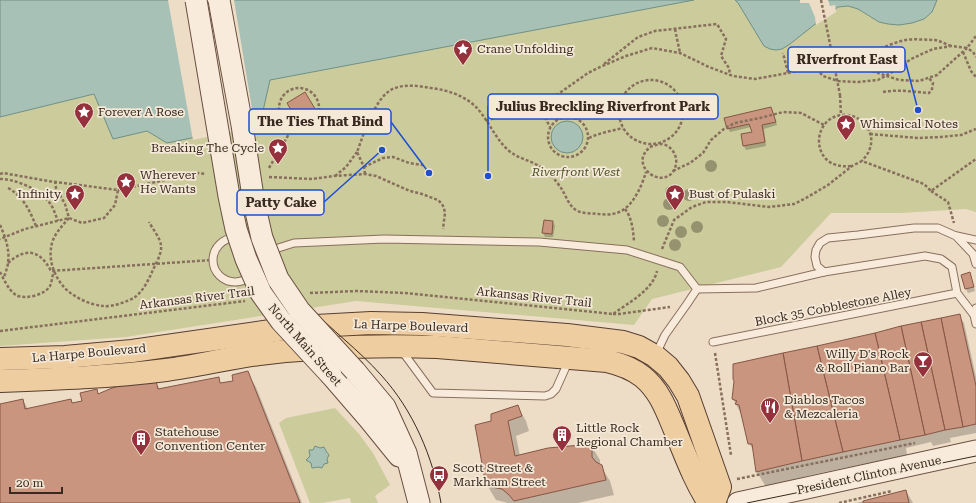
<svg xmlns="http://www.w3.org/2000/svg" width="976" height="503" font-family="'Roboto Serif',serif">
<style>
.green{fill:#cbcb9b}
.water{fill:#a8c1b7;stroke:#6f8f83}
.pier{fill:#edddc7}
.shadow{fill:#0003}
.building{fill:#c9957f;stroke:#865644}
.lines{fill:none;stroke-linecap:round;stroke-linejoin:round}
.lane-casing{stroke:#886f5d;stroke-width:9}
.secondary-casing{stroke:#6a5040;stroke-width:23}
.primary-casing{stroke:#563e31;stroke-width:24}
.path{stroke:#886f5d;stroke-width:2.5;stroke-dasharray:3 2;stroke-linecap:butt}
.lane{stroke:#f8ebdb;stroke-width:7}
.secondary{stroke:#f8ebdb;stroke-width:21}
.primary{stroke:#eecda1;stroke-width:22}
.tram{stroke:#392920;stroke-width:1}
.secondary-bridge-casing{stroke:#6a5040;stroke-width:23;stroke-linecap:butt}
.path-bridge{stroke:#886f5d;stroke-width:2.5;stroke-dasharray:3 2;stroke-linecap:butt}
.secondary-bridge{stroke:#f8ebdb;stroke-width:21}
.tree{fill:#969270}
.labels{text-anchor:middle;dominant-baseline:central;stroke-width:3.5;stroke-linejoin:round;paint-order:stroke}
.poi-label{font-size:12px;fill:#392920;stroke:#f4e8d7;text-anchor:start}
.park-label{font-size:12px;font-style:italic;fill:#4f5528;stroke:#f4e8d7}
.street-label{font-size:12px;fill:#392920;stroke:#f4e8d7}
.leader{fill:none;stroke:#1d4ed8;stroke-width:1.5}
.callout-dot{fill:#1d4ed8;stroke:#f4e8d7;stroke-width:1.5}
.callout{fill:#f4e8d7;stroke:#1d4ed8;stroke-width:1.5}
.callout-label{font-size:13px;text-anchor:middle;font-weight:bold;fill:#392920}
</style>
<rect width="100%" height="100%" fill="#edddc7"/>
<!-- green -->
<g class="green">
<path d="M694,0H735L738,3L814,25L838,7L848,6L858,9L870,17L899,25L912,23L924,19L937,0H976V212L966,209L901,213H831L781,267L652,299L634,325L356,301L126,337L0,346V117L95,94L113,139L147,131L167,143L265,81Z"/>
<path d="M335,408L359,434L373,453L390,485L375,496L378,503H351L350,498L322,503H310L279,423L286,418Z"/>
</g>
<!-- water -->
<g class="water">
<path d="M0,0H694L270,80L260,124L167,143L147,131L113,139L94,94L0,117Z"/>
<path d="M735,0H937L932,12L924,19L912,23L899,25L888,24L879,22L858,9L848,6L838,7L814,25L790,44L782,49L776,50L770,49L764,46L738,3Z"/>
<circle cx="567" cy="137" r="16"/>
<path d="M315,446L320,448L324,447L326,451L329,455L327,459L328,463L324,464L322,468L318,467L312,468L311,463L306,460L310,456L309,450H313Z"/>
</g>
<!-- pier -->
<g class="pier">
<path d="M168,0H234L255,127L193,140Z"/>
<path d="M800,0H828L830,6L835,5L836,12L816,25L815,17L809,3H800Z"/>
</g>
<!-- shadow -->
<g class="shadow">
<path d="M304,94L321,121L304,131L288,104Z"/>
<path d="M771,108L773,112L777,125L764,129L766,146L746,150L744,146L742,135L753,133L751,127L730,132L728,128Z"/>
<path d="M553,222L555,226L553,237H545L543,233Z"/>
<path d="M969,273L971,277L975,291L968,293L966,289L962,275Z"/>
<path d="M959,315L964,323L976,377V433L950,438L951,442L933,446L931,442L906,448L907,455L811,475L766,487L757,472L754,451L749,443L741,414L733,399Z"/>
<path d="M247,373L256,387L302,503H0V405L23,400L28,409L71,400L73,404L84,402L96,391L99,395L156,383L160,390L218,378L221,384L234,381Z"/>
<path d="M518,407L526,421L529,431L516,436L520,456L591,445L600,460V465L610,481L614,495L578,503H508L496,500L487,485L492,422Z"/>
<path d="M906,491L913,503H856Z"/>
</g>
<!-- building -->
<g class="building">
<path d="M305,92L317,112L299,124L287,103Z"/>
<path d="M771,107L776,122L762,125L765,142L743,146L741,134L752,132L749,124L727,129L724,118Z"/>
<path d="M544,220L553,221L552,234L542,233Z"/>
<path d="M970,272L974,287L965,289L961,275Z"/>
<path d="M960,314L976,386V424L963,427L941,318Z"/>
<path d="M941,318L963,427L945,430L921,322Z"/>
<path d="M921,322L945,430L925,435L901,326Z"/>
<path d="M901,326L925,435L900,440L875,333Z"/>
<path d="M875,333L900,440L843,452L817,346Z"/>
<path d="M817,346L843,452L802,461L783,353Z"/>
<path d="M783,353L802,461L756,472L752,444H748L739,405L735,404L737,401L732,399L734,381L733,379V364Z"/>
<path d="M248,371L300,503H0V404L23,399L25,409L71,399L72,403L82,401L80,393L97,389L98,394L112,388L127,384L156,381L158,389L219,377L220,383L233,381L232,375Z"/>
<path d="M518,405L522,416L508,421L515,456L548,448L592,444V457L596,462L602,465L606,480L514,501L509,495L502,489L486,486L475,425L491,421V414Z"/>
<path d="M906,490L909,503H863V501Z"/>
</g>
<g class="lines">
<!-- lane casing -->
<g class="lane-casing">
<g id="lane">
<path d="M957,236L976,240"/>
<circle cx="235" cy="260" r="22"/>
<path d="M256,255L294,243L384,239L539,242L627,250L680,267L697,289L687,304L665,335L656,354"/>
<path d="M697,289L756,288L824,272"/>
<path d="M976,308L974,315L976,324"/>
<path d="M974,315L957,293L952,267L941,259L925,256L824,272L817,266L815,257L816,250L820,243L828,238L858,235L914,228H938L956,236L973,254L976,264"/>
<path d="M713,342L957,293"/>
<path d="M402,351L433,393L545,396L551,394L556,389L569,360"/>
</g>
</g>
<!-- secondary casing -->
<g class="secondary-casing">
<g id="secondary">
<path d="M355,371L385,407L406,453L419,503"/>
<path d="M331,375L369,419L399,456"/>
<path d="M738,503L976,451"/>
</g>
</g>
<!-- primary casing -->
<g class="primary-casing">
<g id="primary">
<path d="M0,359L65,357L132,351L291,328L316,326L371,323L422,324L567,335L623,342L639,347L655,356L668,367L679,381L688,396L720,487L714,503"/>
<path d="M0,381C56,379 111,377 166,370C197,366 228,358 259,354C318,347 378,345 437,347L607,361C620,364 632,368 643,377C659,390 666,409 674,428C685,454 694,480 709,503"/>
</g>
</g>
<!-- path -->
<g class="path">
<path d="M821,0L829,39"/>
<path d="M675,29L680,53"/>
<path d="M951,46L939,41L935,40C924,40 912,38 901,41C890,44 880,50 869,51C853,54 837,51 823,58C820,60 818,65 816,68L823,76L838,81L858,82L878,80L894,71L911,59L933,49L951,46L967,48L976,36"/>
<path d="M963,52L971,71L976,77"/>
<path d="M604,64L638,37L655,31L717,24L726,39L721,56L729,68L730,75"/>
<path d="M788,73L800,70L841,67L858,68L872,71L899,80L919,81L937,75L967,48L973,52L976,57"/>
<circle cx="651" cy="112" r="32"/>
<circle cx="299" cy="108" r="20"/>
<path d="M883,92C898,89 914,92 929,93L932,89L933,83L929,78"/>
<path d="M840,95L841,115"/>
<path d="M538,104L550,127"/>
<path d="M318,116L368,122"/>
<circle cx="568" cy="137" r="20"/>
<path d="M486,121L505,114L528,108L551,99L588,73L600,67L626,56L652,48L680,53L709,67L733,76L755,79L788,73L783,53"/>
<path d="M870,134L918,138L941,137L961,135L976,129"/>
<path d="M589,138C599,133 611,131 623,128"/>
<path d="M650,147C654,146 658,144 662,144C673,146 679,158 675,168C664,194 622,162 655,144"/>
<path d="M851,166C810,171 810,118 842,115C860,113 876,131 870,148C869,153 865,157 862,161"/>
<path d="M364,167L383,158L393,157L409,163L423,165"/>
<path d="M269,168L293,127"/>
<path d="M673,171L690,163L703,153L711,140L725,128L735,123L760,118L783,112L801,113L824,125"/>
<path d="M0,174L3,173L48,181L118,190L115,205L104,218L82,223L69,218L25,229L0,239"/>
<path d="M365,174L364,167L357,152C364,134 375,95 395,88C406,84 419,86 431,88C447,90 463,95 475,106C488,119 494,137 508,150C518,159 531,160 542,168C549,172 557,182 561,188C566,195 568,205 576,210C582,214 590,213 597,214C602,214 607,215 612,214C631,212 641,188 646,172"/>
<path d="M335,176L346,167L357,152"/>
<path d="M269,177L312,179L334,176L365,174L376,176L410,191L422,194L438,200L442,204L444,208L445,213L443,229"/>
<path d="M0,179C15,179 39,189 48,201C53,206 55,214 58,221"/>
<path d="M55,181L56,188L65,204L69,218C62,226 55,233 52,243C48,258 53,274 63,286C71,296 90,305 103,306C112,307 127,302 135,297C143,291 148,281 152,272C155,265 162,254 161,246C161,239 152,228 149,222"/>
<path d="M8,188C23,196 30,211 36,226"/>
<path d="M118,190L198,173L206,174"/>
<path d="M931,191L948,202L954,223"/>
<path d="M625,209C632,218 633,230 634,241"/>
<path d="M0,225C5,236 10,250 8,262C8,267 5,273 4,278"/>
<path d="M662,249L674,220L692,207L706,202H727L769,207L794,204L806,198L828,185L852,166L862,161L924,184L931,191L976,159"/>
<path d="M8,263C26,247 40,250 51,271L212,260"/>
<path d="M0,272C4,279 8,290 16,295C24,300 45,295 50,286C52,282 52,276 54,271"/>
<path d="M310,293L356,291L405,293L613,314C628,303 653,290 657,271"/>
<path d="M613,314H619L670,307"/>
<path d="M0,331L245,301"/>
<path d="M715,353L731,455"/>
<path d="M737,479L915,443"/>
<path d="M839,503L892,491"/>
</g>
<!-- lane -->
<use href="#lane" class="lane"/>
<!-- secondary -->
<use href="#secondary" class="secondary"/>
<!-- primary -->
<use href="#primary" class="primary"/>
<!-- tram -->
<g class="tram">
<path d="M225,0L261,202C262,209 263,216 265,223C273,251 289,284 309,306C331,330 359,350 381,375C413,410 433,457 441,503"/>
<path d="M747,503L976,456"/>
</g>
<!-- secondary-bridge casing -->
<g class="secondary-bridge-casing">
<g id="secondary-bridge">
<path d="M196,0L229,196L236,229L246,259L261,293L281,321L331,375"/>
<path d="M219,0L242,125L254,203L262,238L278,279L299,310L355,371"/>
</g>
</g>
<!-- path-bridge -->
<path class="path-bridge" d="M829,39L840,95"/>
<!-- secondary-bridge -->
<use href="#secondary-bridge" class="secondary-bridge"/>
</g>
<!-- trees -->
<g class="tree">
<circle cx="711" cy="166" r="6"/>
<circle cx="671" cy="192" r="6"/>
<circle cx="689" cy="195" r="6"/>
<circle cx="669" cy="204" r="6"/>
<circle cx="663" cy="221" r="6"/>
<circle cx="697" cy="227" r="6"/>
<circle cx="681" cy="232" r="6"/>
<circle cx="675" cy="245" r="6"/>
</g>
<!-- icons -->
<defs>
<g id="sight-pin" transform="scale(1)"><path d="M0 17L-7.5 6A9.5 9.5 0 1 1 7.5 6Z" fill="#95303d" stroke="#f4e8d7"/><path d="M0-6L1.8-2.2L6-1.7L2.9 1.2L3.7 5.4L0 3.3L-3.7 5.4L-2.9 1.2L-6-1.7L-1.8-2.2Z" fill="#fff"/></g>
<g id="bar-pin" transform="scale(1)"><path d="M0 17L-7.5 6A9.5 9.5 0 1 1 7.5 6Z" fill="#95303d" stroke="#f4e8d7"/><path d="M-6-5H6L.8 .8V4.5H3.5V6h-7V4.5H-.8V.8Z" fill="#fff"/></g>
<g id="restaurant-pin" transform="scale(1)"><path d="M0 17L-7.5 6A9.5 9.5 0 1 1 7.5 6Z" fill="#95303d" stroke="#f4e8d7"/><path d="M-5-6h1v4h1v-4h1v4h1v-4h1v5L-1.5 .5V6h-2V.5L-5-1ZM5-6V6H3V1.5H1.5Q1.5-4 5-6Z" fill="#fff"/></g>
<g id="building-pin" transform="scale(1)"><path d="M0 17L-7.5 6A9.5 9.5 0 1 1 7.5 6Z" fill="#95303d" stroke="#f4e8d7"/><path d="M-4-6H4V6H1V3H-1V6H-4ZM-2.5-4.3h1.7v1.8h-1.7ZM.8-4.3h1.7v1.8H.8ZM-2.5-1h1.7V.8h-1.7ZM.8-1h1.7V.8H.8Z" fill="#fff"/></g>
<g id="bus-pin" transform="scale(1)"><path d="M0 17L-7.5 6A9.5 9.5 0 1 1 7.5 6Z" fill="#95303d" stroke="#f4e8d7"/><path d="M-5-6H5V4H4V6H2V4H-2V6H-4V4H-5ZM-3.5-4V0h7V-4ZM-3.5 1.2v1.5H-2V1.2ZM2 1.2v1.5H3.5V1.2Z" fill="#fff"/></g>
</defs>
<g fill-rule="evenodd">
<use href="#sight-pin" x="463" y="49"/>
<use href="#sight-pin" x="84" y="112"/>
<use href="#sight-pin" x="846" y="124"/>
<use href="#sight-pin" x="278" y="148"/>
<use href="#sight-pin" x="126" y="182"/>
<use href="#sight-pin" x="75" y="194"/>
<use href="#sight-pin" x="675" y="194"/>
<use href="#bar-pin" x="923" y="361"/>
<use href="#restaurant-pin" x="770" y="407"/>
<use href="#building-pin" x="562" y="435"/>
<use href="#building-pin" x="141" y="439"/>
<use href="#bus-pin" x="439" y="475"/>
</g>
<g class="labels">
<!-- poi labels -->
<g class="poi-label">
<text x="477" y="49">Crane Unfolding</text>
<text x="98" y="112">Forever A Rose</text>
<text x="860" y="124">Whimsical Notes</text>
<text x="264" y="148" text-anchor="end">Breaking The Cycle</text>
<text x="140" y="175">Wherever<tspan x="140" dy="14">He Wants</tspan></text>
<text x="61" y="194" text-anchor="end">Infinity</text>
<text x="689" y="194">Bust of Pulaski</text>
<text x="909" y="354" text-anchor="end">Willy D's Rock<tspan x="909" dy="14">&amp; Roll Piano Bar</tspan></text>
<text x="784" y="400">Diablos Tacos<tspan x="784" dy="14">&amp; Mezcaleria</tspan></text>
<text x="576" y="428">Little Rock<tspan x="576" dy="14">Regional Chamber</tspan></text>
<text x="155" y="432">Statehouse<tspan x="155" dy="14">Convention Center</tspan></text>
<text x="453" y="468">Scott Street &amp;<tspan x="453" dy="14">Markham Street</tspan></text>
</g>
<!-- park labels -->
<g class="park-label">
<text x="576" y="172">Riverfront West</text>
</g>
<!-- street labels -->
<g class="street-label">
<text transform="translate(534 297) rotate(6)">Arkansas River Trail</text>
<text transform="translate(197 298) rotate(-7)">Arkansas River Trail</text>
<text transform="translate(833 307) rotate(-11)">Block 35 Cobblestone Alley</text>
<text transform="translate(411 326) rotate(2)">La Harpe Boulevard</text>
<text transform="translate(305 345) rotate(49)">North Main Street</text>
<text transform="translate(89 353) rotate(-5)">La Harpe Boulevard</text>
<text transform="translate(869 475) rotate(-12)">President Clinton Avenue</text>
</g>
</g>
<!-- callouts -->
<path class="leader" d="M918 110L905 60M488 176L488 106M429 173L391 122M382 150L324 202"/>
<g class="callout-dot">
<circle cx="918" cy="110" r="4"/>
<circle cx="488" cy="176" r="4"/>
<circle cx="429" cy="173" r="4"/>
<circle cx="382" cy="150" r="4"/>
</g>
<g class="callout">
<rect x="788" y="47" width="117" height="25" rx="4"/>
<rect x="488" y="94" width="230" height="25" rx="4"/>
<rect x="249" y="109" width="142" height="25" rx="4"/>
<rect x="237" y="190" width="87" height="25" rx="4"/>
</g>
<g class="callout-label">
<text x="847" y="64">RIverfront East</text>
<text x="603" y="111">Julius Breckling Riverfront Park</text>
<text x="320" y="126">The Ties That Bind</text>
<text x="281" y="207">Patty Cake</text>
</g>
<!-- scale -->
<path d="M10 487v6h52v-6" fill="none" stroke="#392920" stroke-width="2"/>
<text x="16" y="487" font-size="12" fill="#392920" stroke="#f4e8d7" stroke-width="3" paint-order="stroke">20 m</text>
</svg>
